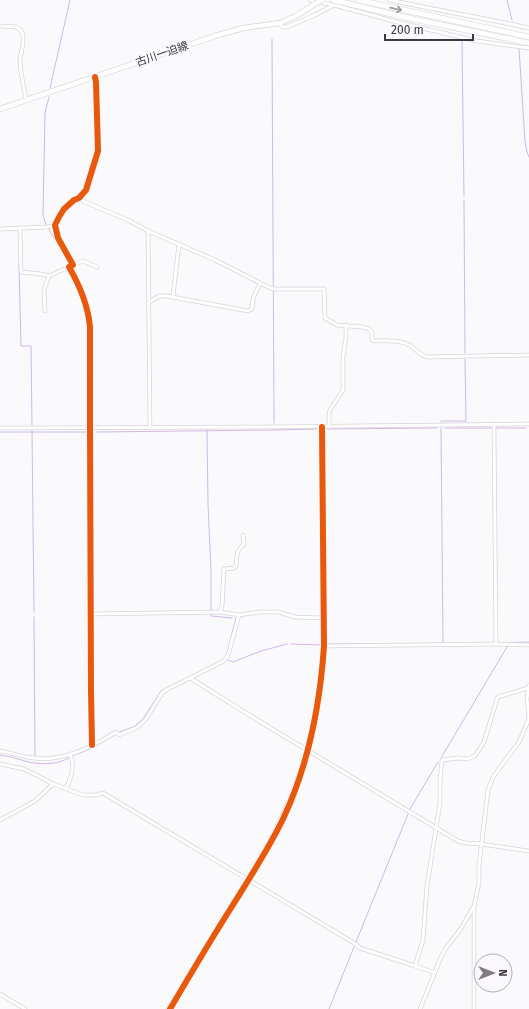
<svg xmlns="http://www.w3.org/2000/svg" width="529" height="1009" font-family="'Fira Sans','Noto Sans JP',sans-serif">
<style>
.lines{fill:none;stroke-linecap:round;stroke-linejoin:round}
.stream{stroke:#d3b8e6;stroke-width:1}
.minor-casing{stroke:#d7d5da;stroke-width:4.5}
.primary-casing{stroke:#d7d5da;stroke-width:6}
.motorway-casing{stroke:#d7d5da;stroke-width:6}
.minor{stroke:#fefefe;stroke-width:3}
.primary{stroke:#fefefe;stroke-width:4.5}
.motorway{stroke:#fefefe;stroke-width:5}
.primary-bridge-casing{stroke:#d7d5da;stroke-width:6;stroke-linecap:butt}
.primary-bridge{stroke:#fefefe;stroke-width:4.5}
.cycleway-casing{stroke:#faf8fc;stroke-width:8}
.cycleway{stroke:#e8590c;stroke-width:6}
.oneway{stroke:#9d9a9f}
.labels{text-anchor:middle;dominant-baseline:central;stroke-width:4;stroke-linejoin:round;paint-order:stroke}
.street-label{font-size:11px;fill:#3c3740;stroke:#faf8fc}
</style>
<rect width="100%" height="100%" fill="#faf9fb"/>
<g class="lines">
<!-- stream -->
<g class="stream">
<path d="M507,0L512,20"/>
<path d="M272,39L274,423"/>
<path d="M462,40L464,196"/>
<path d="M519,49L525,141L527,152L529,157"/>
<path d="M50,88L70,0"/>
<path d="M464,200L465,353"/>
<path d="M46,225L43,215L45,113L49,97"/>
<path d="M48,228L70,265"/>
<path d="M19,264L21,346H31L32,426"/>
<path d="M71,268C80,281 98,324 92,339V425"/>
<path d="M441,422V421H466L465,359"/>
<path d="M441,428L443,643"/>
<path d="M445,428H491"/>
<path d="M496,428H526"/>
<path d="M327,429L437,428"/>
<path d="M207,430L208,504L211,571V616L232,618"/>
<path d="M275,430L316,429"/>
<path d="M32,431L34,612"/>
<path d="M92,431L94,742"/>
<path d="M0,432H86"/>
<path d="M97,432L274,430V429"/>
<path d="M34,617L35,756"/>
<path d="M500,643L529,642"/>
<path d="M291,644L321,645C320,679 315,713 306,747"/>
<path d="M326,644H382"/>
<path d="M387,644H403"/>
<path d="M227,653L236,618"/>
<path d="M228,660L233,662L261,651L287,644"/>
<path d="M120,732L135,726L143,719L161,691L181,681"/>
<path d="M0,755C9,756 17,759 25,761C38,765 57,765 69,758"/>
<path d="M72,756L90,749L116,734"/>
<path d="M441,758L507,647"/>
<path d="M410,809L438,762"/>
<path d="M247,876C259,856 271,836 281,814C291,794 298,772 305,751"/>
<path d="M356,942L408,814"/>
<path d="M166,1009L244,881"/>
<path d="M329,1009L354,947"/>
</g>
<!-- minor casing -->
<g class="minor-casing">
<g id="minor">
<path d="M310,0L333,5"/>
<path d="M390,0C436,10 483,18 529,28"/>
<path d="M280,23L282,27H287L315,15L334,5L397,22L477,41L529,48"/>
<path d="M0,26L17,27C20,29 23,32 23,37C24,44 21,52 20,59C20,73 24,86 26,100"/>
<path d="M79,198L85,202L130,221L148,231L215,260L270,288L274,289H324L325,318L337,325L362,327L369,329L372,332V340L374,341C386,341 400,339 411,346C416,350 420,355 427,357L529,355"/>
<path d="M20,228L21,272L41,274L49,276"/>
<path d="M0,229L48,227L55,225"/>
<path d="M148,231L150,427"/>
<path d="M73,265L83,261L97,267"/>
<path d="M173,296L179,244"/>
<path d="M148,303L159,296H167L248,311L252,309C252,299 255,292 260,284"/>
<path d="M45,311L44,290L49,276L69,267"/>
<path d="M494,424L496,644L529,645"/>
<path d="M329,426V414L330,410L343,390V357L346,337V325"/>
<path d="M0,428L263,427L529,424"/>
<path d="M220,612L222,606L224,569L234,568L236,566C238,554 234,554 244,544L243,535"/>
<path d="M91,614L220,612L239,615L259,612H279L295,617L324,618"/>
<path d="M324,646L496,644"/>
<path d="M190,678L259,721L458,841L466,843L481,844L529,851"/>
<path d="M92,745L91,691L90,428V327C88,305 80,286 69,267L73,265L58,238L55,225L59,217L64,209L74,200L79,198L86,190L98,151L96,82L95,77"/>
<path d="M0,751C11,753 22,757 34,758C63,762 92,747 116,732L119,735L136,728L140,725L146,719L162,693L166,690L224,661L227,657L229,652L239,615"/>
<path d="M0,764L24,769L44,779L53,784L83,795H96L103,793L354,943L360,948L415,966"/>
<path d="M66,788C72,777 75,766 70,754"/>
<path d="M0,820L35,801L53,784"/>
<path d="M435,973L415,966L423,940L427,886L440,803V780L442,760L458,758L467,759L475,756L484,742L497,699L498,697L528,688"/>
<path d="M0,994L25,1009"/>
<path d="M170,1009C190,975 210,941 231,908C249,879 268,850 283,819C309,764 320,705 324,646L322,427"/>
<path d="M420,1009L441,957L446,948L460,930L474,906"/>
<path d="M474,1009V906L479,883V865L488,790L493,777L519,742L528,721L529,715L527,699L529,685"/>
</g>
</g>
<!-- primary casing -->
<g class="primary-casing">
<path id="primary" d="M0,109L215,36L243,28L280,23L296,16L313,5"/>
</g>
<!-- motorway casing -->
<g class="motorway-casing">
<g id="motorway">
<path d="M333,0L413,19L529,43"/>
<path d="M358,0L529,37"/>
</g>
</g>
<!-- minor -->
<use href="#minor" class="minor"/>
<!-- primary -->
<use href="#primary" class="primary"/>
<!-- motorway -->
<use href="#motorway" class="motorway"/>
<!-- primary-bridge casing -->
<g class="primary-bridge-casing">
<path id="primary-bridge" d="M313,5L322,0"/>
</g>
<!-- primary-bridge -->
<use href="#primary-bridge" class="primary-bridge"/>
<!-- cycleway casing -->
<g class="cycleway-casing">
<g id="cycleway">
<path d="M92,745L91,691L90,428V327C88,305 80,286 69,267L73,265L58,238L55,225L59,217L64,209L74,200L79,198L86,190L98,151L96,82L95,77"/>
<path d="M170,1009C190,975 210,941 231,908C249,879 268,850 283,819C309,764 320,705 324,646L322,427"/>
</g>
</g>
<!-- cycleway -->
<use href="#cycleway" class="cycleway"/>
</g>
<!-- one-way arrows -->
<defs><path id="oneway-shaft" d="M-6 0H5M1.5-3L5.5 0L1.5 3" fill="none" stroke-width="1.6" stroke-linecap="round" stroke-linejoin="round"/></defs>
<use class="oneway" href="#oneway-shaft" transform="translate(396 9) rotate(13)"/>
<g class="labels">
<!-- street labels -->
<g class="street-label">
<text transform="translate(162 54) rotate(-19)">古川一迫線</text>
</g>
</g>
<!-- north arrow -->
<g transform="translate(493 973) rotate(90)"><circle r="19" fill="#faf8fc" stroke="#aeabb1"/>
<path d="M0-3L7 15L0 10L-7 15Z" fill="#7e7b81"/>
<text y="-6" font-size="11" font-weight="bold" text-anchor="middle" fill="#3c3740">N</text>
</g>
<!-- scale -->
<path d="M385 34v6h88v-6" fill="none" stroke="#3c3740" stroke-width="2"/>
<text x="391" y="34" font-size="12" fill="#3c3740" stroke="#faf8fc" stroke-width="3" paint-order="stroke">200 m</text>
</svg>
